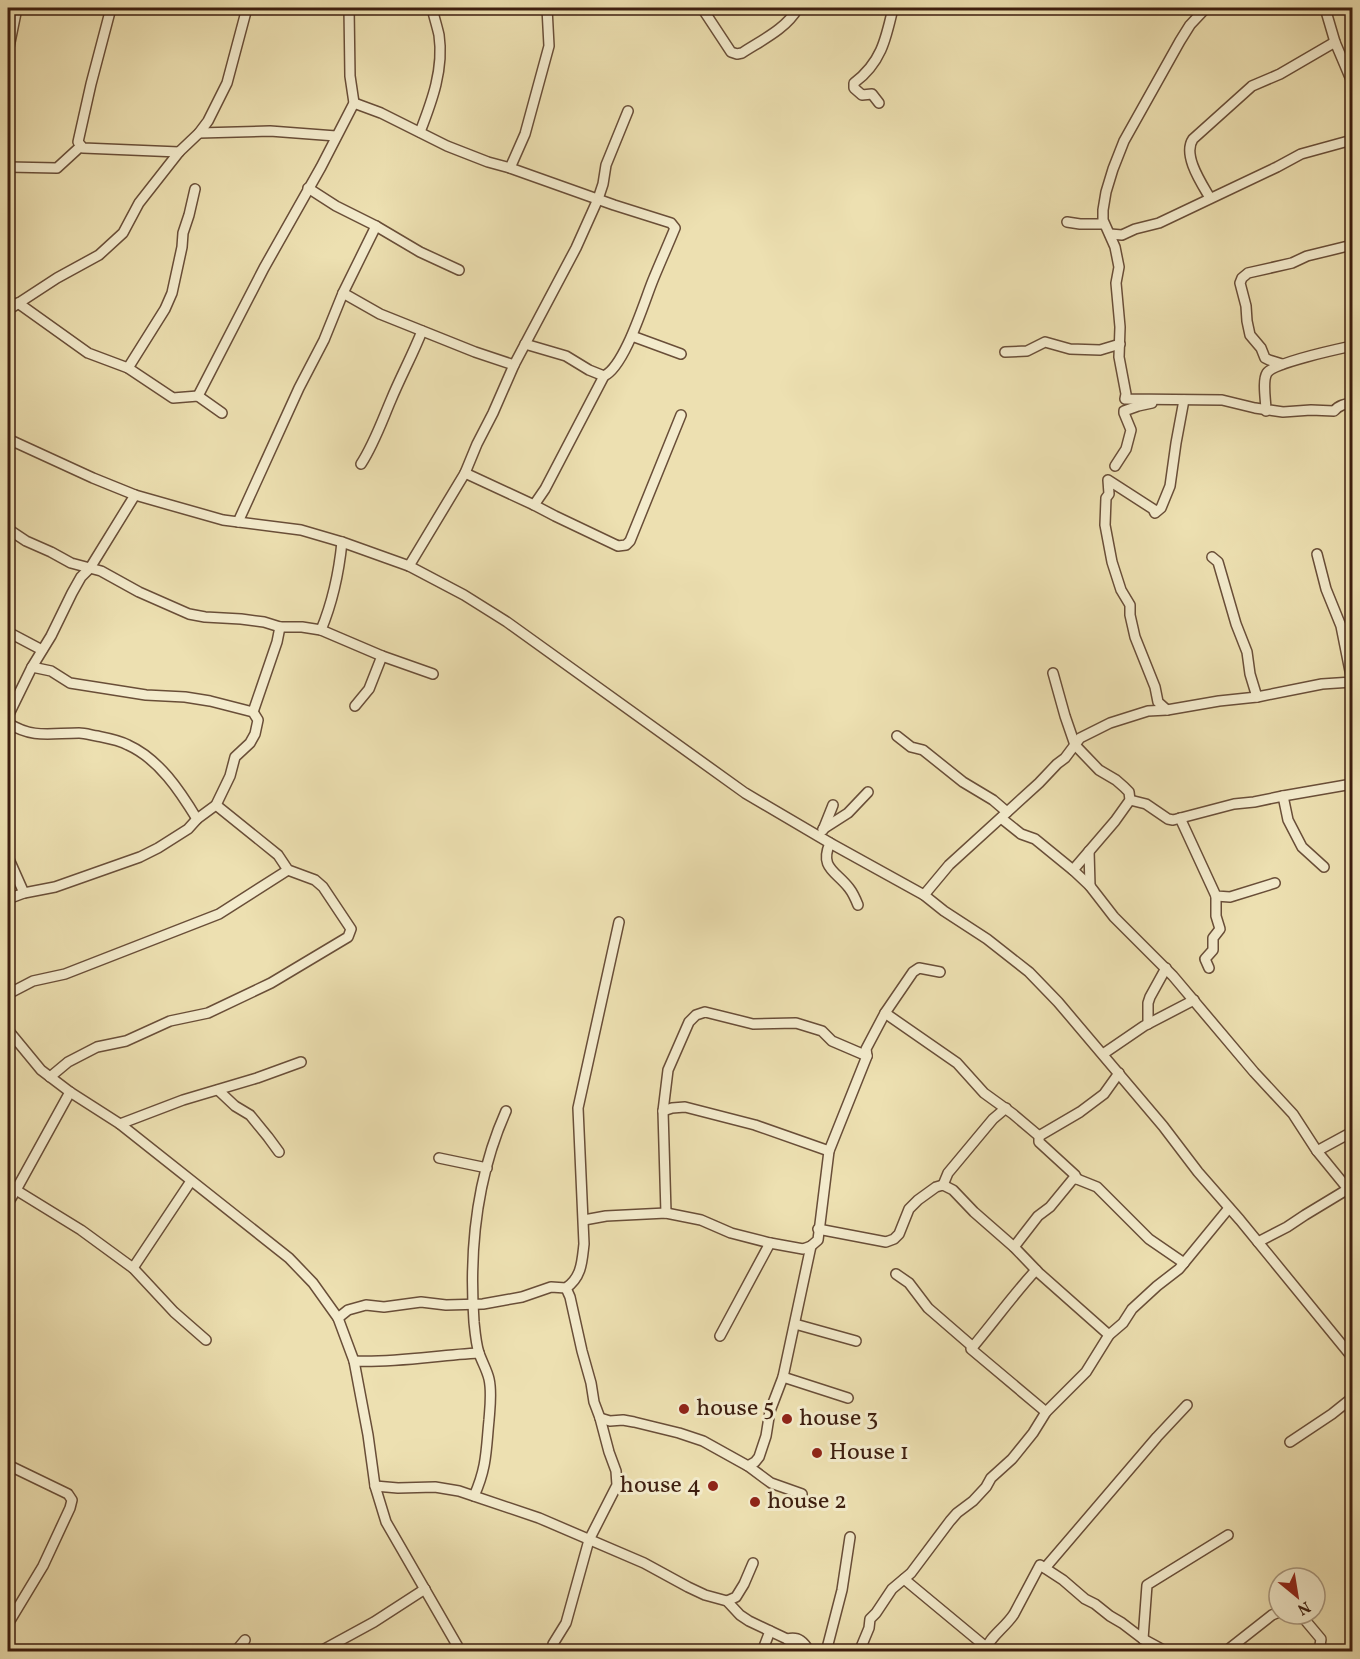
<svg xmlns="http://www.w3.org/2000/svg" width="1360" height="1659" font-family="Vollkorn,serif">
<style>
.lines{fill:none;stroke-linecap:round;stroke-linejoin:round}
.minor-casing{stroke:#694e38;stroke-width:12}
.minor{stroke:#f3ebcc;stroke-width:9}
.poi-dot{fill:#8f2418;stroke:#f3ebcc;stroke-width:2}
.labels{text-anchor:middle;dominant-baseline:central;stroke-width:6;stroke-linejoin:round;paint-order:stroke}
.poi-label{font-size:24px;fill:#3d1e0f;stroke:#f3ebcc;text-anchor:start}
</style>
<rect width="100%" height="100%" fill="#ede0b1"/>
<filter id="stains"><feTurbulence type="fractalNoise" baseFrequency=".00333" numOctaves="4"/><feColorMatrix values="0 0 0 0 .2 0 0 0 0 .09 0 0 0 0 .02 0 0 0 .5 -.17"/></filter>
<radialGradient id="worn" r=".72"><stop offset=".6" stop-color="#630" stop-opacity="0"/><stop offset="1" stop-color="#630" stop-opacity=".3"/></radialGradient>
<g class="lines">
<!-- minor casing -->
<g class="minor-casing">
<g id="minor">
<path d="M111,8L91,84L78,142L83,148L179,152"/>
<path d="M702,8L731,52L737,54L742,53C762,40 786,29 798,8"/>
<path d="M1206,8L1190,25L1180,41L1124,141L1113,169L1106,192L1103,210V220L1115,247L1119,267L1116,283L1120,327L1119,357L1126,394L1125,399L1222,400L1255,408L1283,412L1311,410L1334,411C1339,405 1345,404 1352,403"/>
<path d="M1325,8L1335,42L1352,82"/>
<path d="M8,52L17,8"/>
<path d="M354,103L381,113L447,146L488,162L510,168L614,205L671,223L675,228C668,245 660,263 653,280C644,302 625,366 604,376L545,489L534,505"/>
<path d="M879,103L872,94L862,95L854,88V83C881,63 886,39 893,8"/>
<path d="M420,132C432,101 444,69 439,35C437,26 434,17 432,8"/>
<path d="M199,133L270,131L336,136"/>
<path d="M8,167L57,168L81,146"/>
<path d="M510,168L525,134L549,46L547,8"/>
<path d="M308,188L336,206L376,226L420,252L459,270"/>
<path d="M1210,198C1202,184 1182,155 1193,139L1252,86L1280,74L1335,42"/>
<path d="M1067,222L1080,224H1104"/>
<path d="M1110,234L1122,235L1135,229L1159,223L1277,167L1301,154L1352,140"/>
<path d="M343,293L380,314L475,352L514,365"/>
<path d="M18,303L88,353L128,368L173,398L198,396L222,413"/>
<path d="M8,310L57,278L99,255L123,233L139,203L179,152L199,133L208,121L227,83L247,8"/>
<path d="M632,336L681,354"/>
<path d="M525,344L566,356L589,370L604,376"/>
<path d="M1005,352L1027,351L1045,342L1070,349L1100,350L1120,344"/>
<path d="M1282,364L1269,360L1265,358L1261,348L1250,335L1247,321L1246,306L1240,283L1242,278L1248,273L1292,263L1307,256L1352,245"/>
<path d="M128,368L165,309L172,293L182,247L183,233L189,215L195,189"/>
<path d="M198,396L264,268L321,167L354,103L350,76L349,8"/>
<path d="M1266,411C1266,401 1262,381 1267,373C1273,363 1338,349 1352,346"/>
<path d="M8,439L93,478L135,495L223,520L301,530L342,542L409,566L464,595L507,622L745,793L830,843L924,895L944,911L987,939L1029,972L1058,1002L1163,1126L1198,1172L1240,1220L1352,1357"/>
<path d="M361,464C374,444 382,421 391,400C401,376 413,354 422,331"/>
<path d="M1115,466L1126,449L1131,430L1124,413V411L1138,406L1152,403"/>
<path d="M465,473L534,505L555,516L618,546L626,545L630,541L681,415"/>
<path d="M238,522L299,388L324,340L343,293L376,226"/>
<path d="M8,529L26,541L51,552L71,563L101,571L139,592L189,614L205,617L241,619L264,622L280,627H302L321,630L382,656L433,674"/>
<path d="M1317,554L1326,589L1341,626L1352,681"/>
<path d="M1212,557L1218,562L1236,624L1247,652L1250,674L1257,697"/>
<path d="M409,566L465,473L477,444L493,413L514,365L576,248L598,199L603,184L606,165L628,111"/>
<path d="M321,630C333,601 339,572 342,542"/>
<path d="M8,632L42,650"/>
<path d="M355,706L369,689L382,656"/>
<path d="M1167,710L1158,702L1155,687L1135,637L1130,615V605L1121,590L1112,562L1105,525L1106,498L1109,494L1108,480L1153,509L1155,513L1161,508L1170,486L1176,443L1184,400"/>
<path d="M253,712L277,642L280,627"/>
<path d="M8,716L32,667L51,636L72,593L81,577L90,568L135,495"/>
<path d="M8,723C33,739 51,733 79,733C85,733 91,735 97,736C107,738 119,740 128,745C159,759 180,791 197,819"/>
<path d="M897,736L911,747L923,750L963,782L993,800L1007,812"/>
<path d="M1283,796L1352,784"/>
<path d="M1130,800L1146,804L1168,819L1173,820L1234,804L1254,802L1283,796L1288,820L1302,847L1324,867"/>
<path d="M1001,818L1021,834L1035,839L1073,870L1115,821L1130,800L1129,792L1124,787L1116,780L1099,770L1075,745L1065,716L1053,673"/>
<path d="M1180,818L1216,896L1230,897L1275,883"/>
<path d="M823,829L848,813L868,792"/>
<path d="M823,830L833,805"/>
<path d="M830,843C819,868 836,871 849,888C853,893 856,900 858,905"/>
<path d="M1089,851L1090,886"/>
<path d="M8,857L24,893"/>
<path d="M1073,870L1090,886L1114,917L1173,976L1254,1072L1293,1114L1317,1151L1348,1189"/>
<path d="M924,895L949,865L1039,783L1057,764L1065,758L1080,738L1110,723L1148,711L1167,710L1219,701L1257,697L1322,684L1352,682"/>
<path d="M8,899L24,893L55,887L140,857L158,848L188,829L197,819L216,805L230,776L235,757L250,743L255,734L258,720L253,712L210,701L185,697L146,695L70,683L51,671L32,667"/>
<path d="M1209,968L1205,959L1213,950V938L1220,929L1216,916V896"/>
<path d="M8,994L33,981L65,974L219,914L288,870"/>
<path d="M885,1013L957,1063L984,1093L1013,1114L1039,1136V1142L1075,1175L1077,1179H1073L1050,1207L1038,1216L1014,1247"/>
<path d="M1148,1024V1003L1150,997L1166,968"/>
<path d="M8,1030L41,1070L70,1092L120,1124L289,1258L313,1283L338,1318L354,1361L368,1435L375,1486L386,1522L461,1652"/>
<path d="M1103,1054L1144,1026L1194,1000"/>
<path d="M50,1077L68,1062L97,1047L126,1041L170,1021L208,1013L271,983L348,937L351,929L323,887L315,880L288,870L278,855L216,805"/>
<path d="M218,1090L235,1106L250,1115L268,1137L279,1152"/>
<path d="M70,1092L16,1190L81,1230L133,1268L174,1312L206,1340"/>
<path d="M663,1111L672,1108L685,1107L755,1125L829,1151"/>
<path d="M120,1124L183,1100L257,1078L301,1062"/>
<path d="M1039,1136L1080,1112L1104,1094L1119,1073"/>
<path d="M1317,1151L1352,1132"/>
<path d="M439,1158L487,1168"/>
<path d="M1077,1179L1097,1187L1149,1239L1184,1263"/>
<path d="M943,1185L948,1173L993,1119L1006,1108"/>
<path d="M8,1203L16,1190"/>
<path d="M666,1213L663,1111L668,1070L689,1022L696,1015L705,1012L753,1024L796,1023L822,1031L832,1041L867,1056"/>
<path d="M584,1220L606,1216L666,1213L701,1220L731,1233L770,1243L803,1249L811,1246L818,1240L829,1151L867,1056L866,1049L885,1013L913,972L919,968L940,972"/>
<path d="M818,1229L886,1242L894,1239L899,1234L909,1209L918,1200L936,1187L943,1185L953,1190L974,1212L1014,1247L1039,1273L1109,1335"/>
<path d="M1258,1242L1287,1227L1305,1215L1348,1189H1352"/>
<path d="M133,1268L191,1181"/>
<path d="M1036,1270C1013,1295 993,1323 971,1349L1046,1412"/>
<path d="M896,1274L909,1283L928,1308L973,1347"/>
<path d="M338,1318L348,1310L366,1305L384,1307L421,1302L446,1305L483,1304L522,1297L551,1287L566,1288C582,1277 582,1261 584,1244L578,1108L619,922"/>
<path d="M795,1324L856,1341"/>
<path d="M720,1336L770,1243"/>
<path d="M354,1361C396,1363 437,1355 479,1353"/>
<path d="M783,1377L848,1398"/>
<path d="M600,1418L610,1421L623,1420L634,1422L679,1433L703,1441L748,1466L771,1483L802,1494"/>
<path d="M1290,1442L1332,1414L1352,1398"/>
<path d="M8,1465L68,1494L72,1500L70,1508L43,1566L8,1624"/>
<path d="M748,1466L755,1462L759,1457L766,1436L770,1411L783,1377L811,1246"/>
<path d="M375,1486L398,1488L435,1487L459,1491L539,1518L644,1563L688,1587L705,1595L727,1601L740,1615L749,1621L787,1639L805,1652"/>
<path d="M474,1496C487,1467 486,1450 489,1420C490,1407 492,1392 489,1379C487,1370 482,1362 479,1353C476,1344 475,1332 474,1322C469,1251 477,1176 506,1111"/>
<path d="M1045,1568L1157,1437L1187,1405"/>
<path d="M904,1579L992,1652"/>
<path d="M727,1601L736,1597L744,1584L753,1563"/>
<path d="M1300,1614L1321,1639L1319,1652"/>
<path d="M787,1639C799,1636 804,1642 810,1652"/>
<path d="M1143,1639L1147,1585L1228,1535"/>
<path d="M553,1644L566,1623L589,1540L617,1485L616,1471L609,1452L600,1418L594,1402L591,1383L582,1351L570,1297L566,1288"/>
<path d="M235,1652L245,1640"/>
<path d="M319,1652L374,1622L425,1589"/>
<path d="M762,1652L770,1631"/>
<path d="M826,1652L842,1590L850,1537"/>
<path d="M859,1652L869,1628L870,1619L876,1613L892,1589L911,1573L950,1521L957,1513L973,1501L986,1487L991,1478L1012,1459L1033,1433L1046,1412L1086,1372L1109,1335L1123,1323L1132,1309L1157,1286L1179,1269L1229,1208"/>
<path d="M926,1652V1651"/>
<path d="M984,1652C990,1636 1005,1628 1014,1614L1040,1565L1063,1580L1085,1599L1095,1604L1110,1616L1122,1623L1143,1639L1167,1652"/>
<path d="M1225,1652L1272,1615L1279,1612"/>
</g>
</g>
<!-- minor -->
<use href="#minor" class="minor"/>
</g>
<!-- markers -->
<g class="poi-dot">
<circle cx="684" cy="1409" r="6"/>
<circle cx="787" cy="1419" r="6"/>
<circle cx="817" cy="1453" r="6"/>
<circle cx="713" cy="1486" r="6"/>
<circle cx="755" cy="1502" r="6"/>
</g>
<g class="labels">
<!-- poi labels -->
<g class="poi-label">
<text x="696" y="1409">house 5</text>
<text x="799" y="1419">house 3</text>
<text x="829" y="1453">House 1</text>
<text x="701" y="1486" text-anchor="end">house 4</text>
<text x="767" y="1502">house 2</text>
</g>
</g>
<!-- margin -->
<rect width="1360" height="1659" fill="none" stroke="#ede0b1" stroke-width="30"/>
<rect x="9" y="9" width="1342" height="1641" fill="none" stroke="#3d1e0f" stroke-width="3"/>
<rect x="15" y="15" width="1330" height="1629" fill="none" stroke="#3d1e0f" stroke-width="1.5"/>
<!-- north arrow -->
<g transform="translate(1297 1596) rotate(150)"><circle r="28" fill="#f3ebcc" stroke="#aa9980" stroke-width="1.5"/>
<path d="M0-4.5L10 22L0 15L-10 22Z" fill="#8f2418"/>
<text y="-9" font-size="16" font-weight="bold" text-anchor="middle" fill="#3d1e0f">N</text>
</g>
<rect width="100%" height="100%" filter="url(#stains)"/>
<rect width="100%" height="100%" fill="url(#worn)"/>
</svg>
